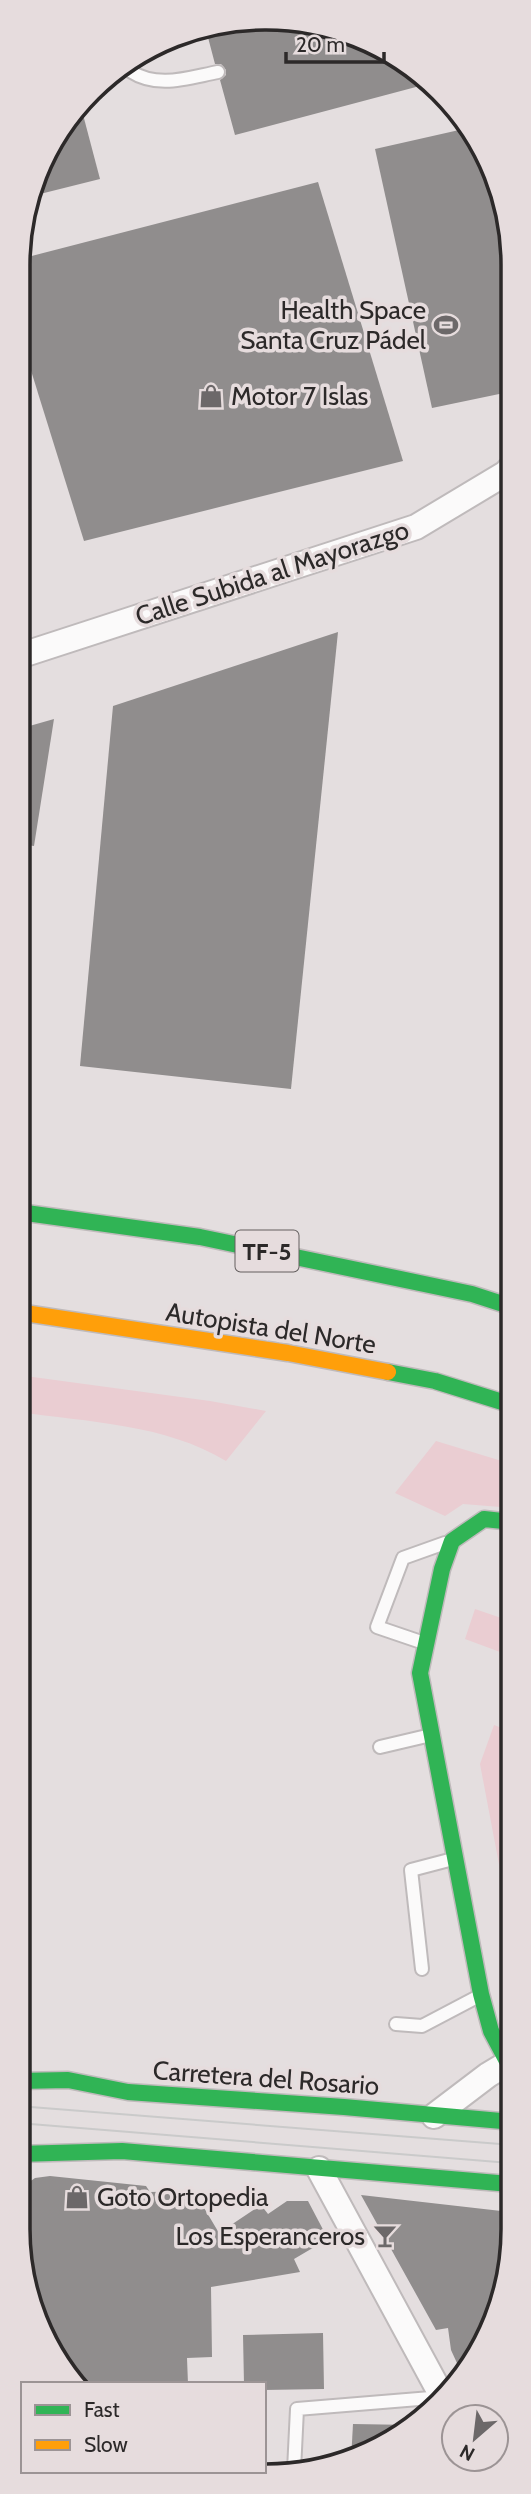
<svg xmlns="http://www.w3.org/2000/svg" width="531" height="2494" font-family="Cabin,sans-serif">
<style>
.green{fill:#eacdd2}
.building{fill:#908d8d}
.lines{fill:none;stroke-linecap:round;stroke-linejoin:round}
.lane-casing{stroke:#bfbabb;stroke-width:16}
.street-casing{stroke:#bfbabb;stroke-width:28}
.fast-casing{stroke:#bfbabb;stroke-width:19}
.slow-casing{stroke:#bfbabb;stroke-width:19}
.lane{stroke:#fbfafa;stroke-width:12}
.street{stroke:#fbfafa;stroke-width:24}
.fast{stroke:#30b455;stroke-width:16}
.slow{stroke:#ff9f0a;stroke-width:16}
.tram{stroke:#cacaca;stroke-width:2}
.labels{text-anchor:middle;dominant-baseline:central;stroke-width:7;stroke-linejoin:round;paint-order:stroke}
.shield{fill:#e6dcdd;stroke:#645f5f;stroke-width:2}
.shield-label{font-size:24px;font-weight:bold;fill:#2c2929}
.poi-label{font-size:26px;fill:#2c2929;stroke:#e6dcdd;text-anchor:end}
.street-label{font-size:26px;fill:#2c2929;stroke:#e6dcdd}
.rim{fill:none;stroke:#2c2929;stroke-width:3.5}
</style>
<rect width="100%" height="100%" fill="#e4dedf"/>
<!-- green -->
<g class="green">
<path d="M18,1375L210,1401L266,1411L226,1461C165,1424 88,1422 18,1412Z"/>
<path d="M436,1441L512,1464V1508L463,1504L445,1516L395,1493Z"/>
<path d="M475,1609L510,1621L500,1652L465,1639Z"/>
<path d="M494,1725L512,1732V1881L502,1880L480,1764Z"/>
</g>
<!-- building -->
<g class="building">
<path d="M297,20L375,43L431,83L235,135L220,80L226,75V70L221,64H215L205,26Z"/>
<path d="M81,107L100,179L32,196L51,142Z"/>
<path d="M468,128L488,156L513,249V391L432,408L375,149Z"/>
<path d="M318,182L403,461L84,541L19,332L20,259Z"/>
<path d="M338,632L291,1089L80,1066L113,706Z"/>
<path d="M54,719L34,846L19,844V729Z"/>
<path d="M50,2176L146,2186L150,2192L194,2191L219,2233L261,2205L268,2214L287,2201H308L328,2239L294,2259L300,2272L211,2287L212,2357L187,2358L188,2384H77L36,2323L18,2229V2190L35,2178Z"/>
<path d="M361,2195L511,2212V2260L480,2352L462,2374L451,2350L448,2328L436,2330Z"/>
<path d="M323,2333L324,2389L264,2390V2384H244L243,2335Z"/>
<path d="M353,2424L412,2425L351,2460Z"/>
</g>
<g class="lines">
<!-- lane casing -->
<g class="lane-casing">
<g id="lane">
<path d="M128,62L130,71C158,89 187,78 218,72"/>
<path d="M424,1643L377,1627L403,1558L445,1543"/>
<path d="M380,1747L431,1735"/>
<path d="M422,1969L411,1870L453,1859"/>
<path d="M396,2024L422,2026L479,1996"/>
<path d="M294,2470L297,2409L443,2397"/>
</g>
</g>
<!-- street casing -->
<g class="street-casing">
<g id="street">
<path d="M19,656L416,527L506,473L513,465"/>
<path d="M434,2116L488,2075L508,2063"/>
<path d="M319,2169L443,2398"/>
</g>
</g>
<!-- fast casing -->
<g class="fast-casing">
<g id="fast">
<path d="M19,1212L200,1237L472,1294L512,1307"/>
<path d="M388,1372L435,1381L512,1405"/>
<path d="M512,1522L484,1519L452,1541L442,1569L420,1673L481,1994L491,2031L508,2063L512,2061"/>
<path d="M18,2081L68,2080L128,2092L344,2107L512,2122"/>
<path d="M18,2154L122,2151L511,2184"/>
</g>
</g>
<!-- slow casing -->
<g class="slow-casing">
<path id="slow" d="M18,1312L288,1353L388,1372"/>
</g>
<!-- lane -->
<use href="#lane" class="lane"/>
<!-- street -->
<use href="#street" class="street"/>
<!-- fast -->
<use href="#fast" class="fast"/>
<!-- slow -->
<use href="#slow" class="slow"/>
<!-- tram -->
<g class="tram">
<path d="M18,2106L512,2145"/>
<path d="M18,2123L511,2163"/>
</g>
</g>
<!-- icons -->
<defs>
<g id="stadium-bare" transform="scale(1.89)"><path d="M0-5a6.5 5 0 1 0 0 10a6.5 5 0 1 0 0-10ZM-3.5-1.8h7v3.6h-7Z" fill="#6c6869" stroke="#e6dcdd" stroke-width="2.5" paint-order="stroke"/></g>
<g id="shop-bare" transform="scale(1.89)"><path d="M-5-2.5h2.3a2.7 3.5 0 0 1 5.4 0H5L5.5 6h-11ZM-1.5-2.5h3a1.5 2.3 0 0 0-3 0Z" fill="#6c6869" stroke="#e6dcdd" stroke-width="2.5" paint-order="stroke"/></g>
<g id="bar-bare" transform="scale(1.89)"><path d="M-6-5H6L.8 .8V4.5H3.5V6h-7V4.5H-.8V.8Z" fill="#6c6869" stroke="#e6dcdd" stroke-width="2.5" paint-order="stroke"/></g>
</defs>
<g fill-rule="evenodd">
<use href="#stadium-bare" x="446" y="325"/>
<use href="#shop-bare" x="211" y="396"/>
<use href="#shop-bare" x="77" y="2197"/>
<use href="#bar-bare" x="385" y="2236"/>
</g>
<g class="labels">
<!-- shield labels -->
<rect class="shield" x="235.5" y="1230.5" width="63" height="41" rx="5"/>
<g class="shield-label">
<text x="267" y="1251">TF-5</text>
</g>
<!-- poi labels -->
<g class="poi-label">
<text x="426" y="310">Health Space<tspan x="426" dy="30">Santa Cruz Pádel</tspan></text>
<text x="231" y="396" text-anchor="start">Motor 7 Islas</text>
<text x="97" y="2197" text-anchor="start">Goto Ortopedia</text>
<text x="365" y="2236">Los Esperanceros</text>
</g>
<!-- street labels -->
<g class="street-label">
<text transform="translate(272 573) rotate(-18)">Calle Subida al Mayorazgo</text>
<text transform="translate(271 1328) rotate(9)">Autopista del Norte</text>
<text transform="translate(266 2078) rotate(4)">Carretera del Rosario</text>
</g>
</g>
<!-- crop -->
<path d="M0 0H531V2494H0ZM265 30H266A235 235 0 0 1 501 265V2229A235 235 0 0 1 266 2464H265A235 235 0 0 1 30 2229V265A235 235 0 0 1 265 30Z" fill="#e6dcdd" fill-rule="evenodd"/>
<path class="rim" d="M265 30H266A235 235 0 0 1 501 265V2229A235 235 0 0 1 266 2464H265A235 235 0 0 1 30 2229V265A235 235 0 0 1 265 30Z"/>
<!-- legend -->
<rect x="21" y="2382" width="245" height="91" fill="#e6dcdd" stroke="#9c9495" stroke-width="2"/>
<rect x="35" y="2405" width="35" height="10" fill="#30b455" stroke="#9c9495" stroke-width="2"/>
<text x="84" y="2417" font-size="21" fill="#2c2929">Fast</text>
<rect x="35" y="2440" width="35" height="10" fill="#ff9f0a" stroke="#9c9495" stroke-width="2"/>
<text x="84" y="2452" font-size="21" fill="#2c2929">Slow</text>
<!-- north arrow -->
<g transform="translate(475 2438) rotate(208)"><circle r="33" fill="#e6dcdd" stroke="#9c9495" stroke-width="2"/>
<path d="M0-5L12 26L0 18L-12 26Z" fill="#6c6869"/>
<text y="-10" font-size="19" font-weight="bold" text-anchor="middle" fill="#2c2929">N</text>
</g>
<!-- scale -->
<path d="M286 52v10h98v-10" fill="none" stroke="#2c2929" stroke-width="3.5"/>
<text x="296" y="52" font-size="21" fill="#2c2929" stroke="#e6dcdd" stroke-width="5" paint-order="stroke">20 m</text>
</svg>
